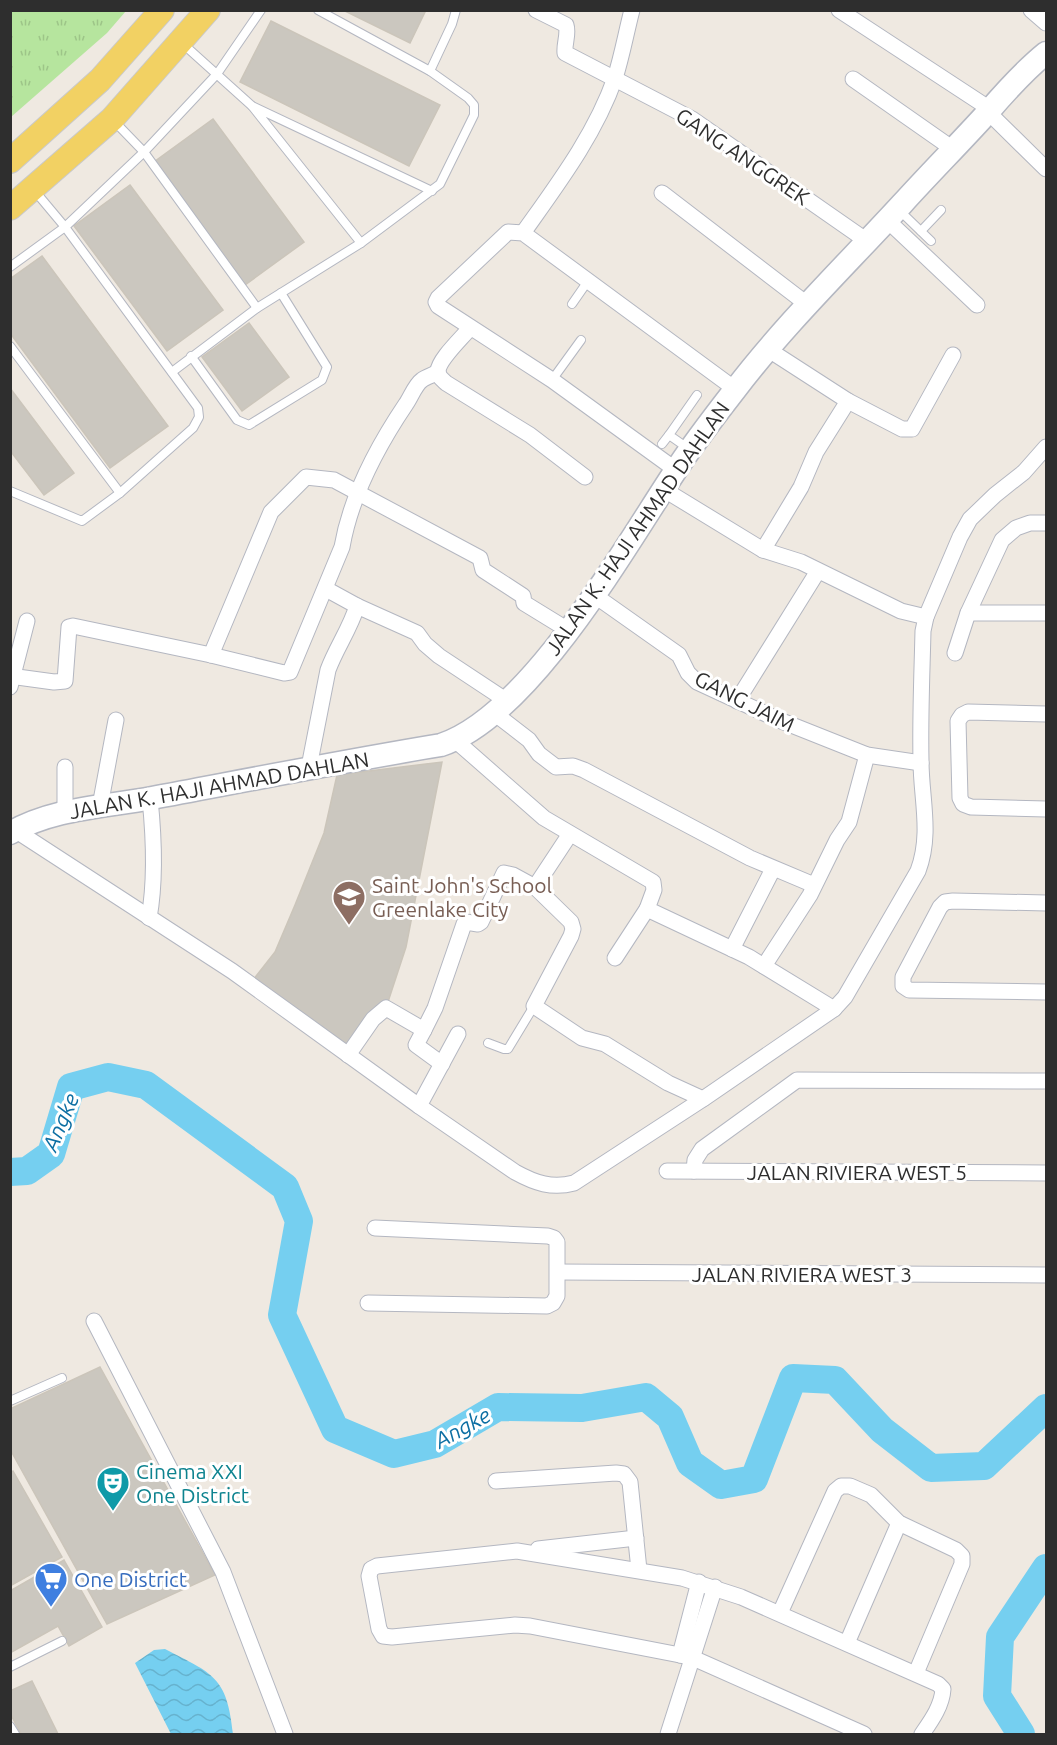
<svg xmlns="http://www.w3.org/2000/svg" width="1057" height="1745" font-family="Ubuntu,sans-serif">
<style>
.grass{fill:url(#grass-tufts)}
.water{fill:url(#water-waves)}
.lines{fill:none;stroke-linecap:round;stroke-linejoin:round}
.river{stroke:#75cff0;stroke-width:28}
.building{fill:#cbc7bf;stroke:#cbc5ba;stroke-width:1.5}
.lane-casing{stroke:#b4b7c1;stroke-width:10}
.street-casing{stroke:#b4b7c1;stroke-width:17}
.secondary-casing{stroke:#b4b7c1;stroke-width:25}
.primary-casing{stroke:#c9c9c9;stroke-width:26}
.lane{stroke:#fff;stroke-width:8}
.street{stroke:#fff;stroke-width:15}
.secondary{stroke:#fff;stroke-width:22}
.primary{stroke:#f2d163;stroke-width:24}
.labels{text-anchor:middle;dominant-baseline:central;stroke-width:6;stroke-linejoin:round;paint-order:stroke}
.street-label{font-size:21px;fill:#2e2e2e;stroke:#fff}
.education-label{font-size:21px;fill:#785e54;stroke:#fff;text-anchor:start}
.culture-label{font-size:21px;fill:#0d838f;stroke:#fff;text-anchor:start}
.shop-label{font-size:21px;fill:#366cbe;stroke:#fff;text-anchor:start}
.water-label{font-size:22px;font-style:italic;fill:#0d6fa3;stroke:#fff}
</style>
<defs>
<pattern id="grass-tufts" width="24" height="20" patternUnits="userSpaceOnUse" patternTransform="scale(1.5)"><rect width="24" height="20" fill="#b6e59e"/><path d="M3 7l-1-3M5 7V3M7 7l1-3M15 17l-1-3M17 17v-4M19 17l1-3" fill="none" stroke="#9dc588"/></pattern>
<pattern id="water-waves" width="16" height="10" patternUnits="userSpaceOnUse" patternTransform="scale(1.5)"><rect width="16" height="10" fill="#75cff0"/><path d="M0 5q4-4 8 0t8 0" fill="none" stroke="#66b2ce"/></pattern>
</defs>
<rect width="100%" height="100%" fill="#efe9e1"/>
<!-- grass -->
<path class="grass" d="M11,10H126V11L107,33L11,117Z"/>
<!-- water -->
<path class="water" d="M165,1649C213,1674 227,1676 233,1734H171L135,1663L154,1650Z"/>
<g class="lines">
<!-- river -->
<g class="river">
<path d="M10,1172L27,1171L51,1154L71,1087L108,1077L146,1085L285,1187L299,1221L282,1315L335,1429L394,1454L435,1444L498,1407L582,1408L646,1397L670,1417L690,1463L721,1485L754,1479L793,1378L835,1380L882,1430L931,1468L984,1466L1046,1408"/>
<path d="M1021,1734L997,1696L1000,1637L1046,1568"/>
</g>
</g>
<!-- building -->
<g class="building">
<path d="M343,10H426L410,43Z"/>
<path d="M271,21L440,105L409,166L240,82Z"/>
<path d="M213,119L304,242L245,285L154,162Z"/>
<path d="M130,185L223,310L167,351L74,226Z"/>
<path d="M42,256L168,426L110,468L10,333V279Z"/>
<path d="M249,323L289,377L242,411L202,357Z"/>
<path d="M10,388L74,473L44,495L12,453L10,454Z"/>
<path d="M442,762L406,947L386,1008L348,1055L253,980L275,952L295,905L324,833L337,775Z"/>
<path d="M100,1367L215,1575L107,1624L10,1449V1409Z"/>
<path d="M13,1471L62,1557L10,1586V1473Z"/>
<path d="M64,1560L102,1627L69,1646L58,1626L10,1653V1591Z"/>
<path d="M32,1681L58,1734H21L10,1713V1691Z"/>
</g>
<g class="lines">
<!-- lane casing -->
<g class="lane-casing">
<g id="lane">
<path d="M182,43L252,106"/>
<path d="M430,71L452,24L456,10"/>
<path d="M114,121L144,152L257,308"/>
<path d="M899,210L931,241"/>
<path d="M921,231L941,210"/>
<path d="M361,243L252,106L432,191"/>
<path d="M10,267L65,227L144,152L217,74L261,10"/>
<path d="M572,304L588,281"/>
<path d="M10,346L120,493"/>
<path d="M191,356L237,420L249,425L322,380L327,367L281,293"/>
<path d="M172,372L257,308L361,243L440,184L474,115V105L468,98L430,71L318,10"/>
<path d="M552,380L581,340"/>
<path d="M662,444L669,435"/>
<path d="M689,449L669,435L697,395"/>
<path d="M10,491L82,521L120,493L193,428L199,417L198,408L65,227L34,190"/>
<path d="M488,1043L504,1049H508L534,1006"/>
<path d="M10,1401L62,1378"/>
<path d="M10,1667L62,1641"/>
<path d="M10,1726L15,1734"/>
</g>
</g>
<!-- street casing -->
<g class="street-casing">
<g id="street">
<path d="M536,10L566,25C569,34 564,43 565,53L692,119L867,241"/>
<path d="M839,10L990,109"/>
<path d="M1031,10L1046,23"/>
<path d="M853,79L953,149"/>
<path d="M988,112L1046,169"/>
<path d="M662,193L808,305"/>
<path d="M887,220L977,305"/>
<path d="M523,233C557,185 595,135 615,78C622,56 626,33 632,10"/>
<path d="M470,328C462,338 439,359 438,371C438,377 442,379 446,383L530,435L585,477"/>
<path d="M769,350L848,401L902,429H912L953,355"/>
<path d="M676,470L552,380L438,306L436,302L438,298L508,232L523,233L735,389"/>
<path d="M663,489L763,550L801,562L901,611L926,617"/>
<path d="M763,550L801,487L816,452L848,401"/>
<path d="M326,589L357,606L417,633L425,644L439,656L507,701"/>
<path d="M594,595L679,655L688,673L697,682L779,720L867,755L921,763"/>
<path d="M968,613H1046"/>
<path d="M955,653L968,613L1002,540L1016,528L1030,523H1046"/>
<path d="M211,655L271,512L306,477L334,480L480,558L483,570L523,596L524,603L568,630"/>
<path d="M10,676L54,682L65,681L69,627L73,626L211,655L284,673L290,672L342,547C351,495 377,447 406,404C411,397 415,385 422,380C426,377 433,375 438,372"/>
<path d="M10,687L27,621"/>
<path d="M737,701L818,571"/>
<path d="M494,713L529,740L539,754L556,767L573,766L584,770L750,858L814,885"/>
<path d="M1046,714L968,712L962,715L958,721L960,798L963,804L971,807L1046,809"/>
<path d="M455,740L544,818L653,882L654,890L647,909L749,957L834,1009"/>
<path d="M65,767V812"/>
<path d="M309,767L328,670C336,648 350,629 357,606"/>
<path d="M100,806L116,720"/>
<path d="M15,830L232,971L419,1106L515,1172C535,1183 552,1189 574,1183L703,1099L834,1009L845,997L918,871C932,834 921,798 921,761C920,717 922,674 923,631L926,617L960,537L970,519L995,495L1024,472L1046,447"/>
<path d="M570,834L535,887L571,922L573,929L571,936L534,1006L582,1038L605,1044L668,1083L703,1099"/>
<path d="M1046,903L953,901L945,902L940,907L903,977V986L909,990L1046,992"/>
<path d="M149,918C156,879 154,838 150,799"/>
<path d="M732,949L773,869"/>
<path d="M615,958L647,909"/>
<path d="M764,966L810,895L837,840L849,822L867,755"/>
<path d="M424,1030L416,1045L442,1064"/>
<path d="M348,1055L373,1019L386,1008L424,1030L435,1008L464,924L466,922L478,924L481,922L504,873L513,875L535,887"/>
<path d="M419,1106L458,1034"/>
<path d="M667,1171L1046,1173"/>
<path d="M694,1171L695,1160L702,1149L797,1080L1046,1081"/>
<path d="M558,1272L1046,1275"/>
<path d="M368,1303L547,1306L553,1303L557,1296V1242L554,1238L548,1236L375,1228"/>
<path d="M94,1321L223,1572L285,1734"/>
<path d="M496,1481L616,1473L624,1474L630,1482L639,1570"/>
<path d="M538,1549L636,1538"/>
<path d="M780,1613L835,1491L841,1486H850L871,1495L899,1523L956,1550L962,1556V1564L916,1673"/>
<path d="M847,1643L899,1523"/>
<path d="M680,1655L699,1582"/>
<path d="M668,1734L715,1587"/>
<path d="M864,1734L693,1658L680,1655L530,1626L515,1625L392,1637L383,1636L379,1629L369,1576L371,1569L377,1566L517,1551L682,1578L741,1597L938,1684L943,1689C942,1706 931,1721 922,1734"/>
</g>
</g>
<!-- secondary casing -->
<g class="secondary-casing">
<path id="secondary" d="M10,833C53,808 105,807 152,798C248,780 344,761 441,745C529,716 623,550 674,473C692,445 713,418 734,391C785,324 846,265 902,204C930,173 960,143 988,112C1006,91 1025,70 1046,53"/>
</g>
<!-- primary casing -->
<g class="primary-casing">
<g id="primary">
<path d="M10,161L100,80L162,10"/>
<path d="M10,208L112,119L208,10"/>
</g>
</g>
<!-- lane -->
<use href="#lane" class="lane"/>
<!-- street -->
<use href="#street" class="street"/>
<!-- secondary -->
<use href="#secondary" class="secondary"/>
<!-- primary -->
<use href="#primary" class="primary"/>
</g>
<!-- icons -->
<defs>
<g id="school-pin" transform="scale(1.725)"><path d="M0 17L-7.5 6A9.5 9.5 0 1 1 7.5 6Z" fill="#8d6e63" stroke="#fff"/><path d="M0-5L7-2L0 1L-7-2ZM-4 1L0 2.5L4 1V4Q0 6-4 4Z" fill="#fff"/></g>
<g id="theatre-pin" transform="scale(1.725)"><path d="M0 17L-7.5 6A9.5 9.5 0 1 1 7.5 6Z" fill="#0f9aa8" stroke="#fff"/><path d="M-5-5.5Q0-4 5-5.5V0Q5 5 0 6Q-5 5-5 0ZM-3.3-2.5H-1v1.5H-3.3ZM1-2.5H3.3v1.5H1ZM-2.8 1Q0 5.5 2.8 1Z" fill="#fff"/></g>
<g id="supermarket-pin" transform="scale(1.725)"><path d="M0 17L-7.5 6A9.5 9.5 0 1 1 7.5 6Z" fill="#3f7fe0" stroke="#fff"/><path d="M-6-5.5h2.5l.6 2H6L4.5 2H-2.5L-4.4-4H-6ZM-1.5 3.2a1.3 1.3 0 1 0 .1 0ZM3 3.2a1.3 1.3 0 1 0 .1 0Z" fill="#fff"/></g>
</defs>
<g fill-rule="evenodd">
<use href="#school-pin" x="349" y="897"/>
<use href="#theatre-pin" x="113" y="1483"/>
<use href="#supermarket-pin" x="51" y="1579"/>
</g>
<g class="labels">
<!-- street labels -->
<g class="street-label">
<text transform="translate(743 156) rotate(34)">GANG ANGGREK</text>
<text transform="translate(637 528) rotate(-55)">JALAN K. HAJI AHMAD DAHLAN</text>
<text transform="translate(745 701) rotate(27)">GANG JAIM</text>
<text transform="translate(219 785) rotate(-10)">JALAN K. HAJI AHMAD DAHLAN</text>
<text x="857" y="1172">JALAN RIVIERA WEST 5</text>
<text x="802" y="1274">JALAN RIVIERA WEST 3</text>
</g>
<!-- education labels -->
<g class="education-label">
<text x="372" y="885">Saint John's School<tspan x="372" dy="24">Greenlake City</tspan></text>
</g>
<!-- culture labels -->
<g class="culture-label">
<text x="136" y="1471">Cinema XXI<tspan x="136" dy="24">One District</tspan></text>
</g>
<!-- shop labels -->
<g class="shop-label">
<text x="74" y="1579">One District</text>
</g>
<!-- water labels -->
<g class="water-label">
<text transform="translate(60 1122) rotate(-67)">Angke</text>
<text transform="translate(462 1427) rotate(-29)">Angke</text>
</g>
</g>
<!-- border -->
<rect width="1057" height="1745" fill="none" stroke="#2e2e2e" stroke-width="24"/>
</svg>
